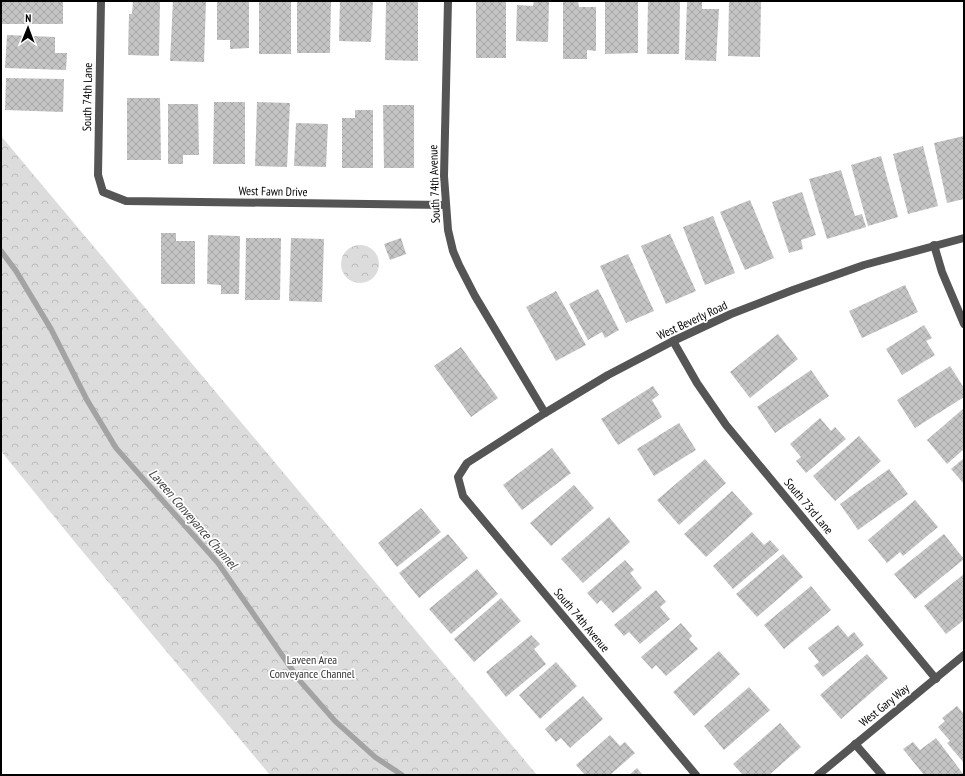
<svg xmlns="http://www.w3.org/2000/svg" width="965" height="776" font-family="'PT Sans Narrow',sans-serif">
<style>
.forest{fill:url(#forest-crowns)}
.lines{fill:none;stroke-linecap:round;stroke-linejoin:round}
.stream{stroke:#a3a3a3;stroke-width:5.5}
.building{fill:url(#building-cross-hatch)}
.street{stroke:#555;stroke-width:8}
.labels{text-anchor:middle;dominant-baseline:central;stroke-width:3.5;stroke-linejoin:round;paint-order:stroke}
.street-label{font-size:12px;fill:#000;stroke:#fff}
.park-label{font-size:12px;fill:#333;stroke:#fff}
.water-label{font-size:13px;font-style:italic;fill:#444;stroke:#fff}
</style>
<defs>
<pattern id="forest-crowns" width="20" height="18" patternUnits="userSpaceOnUse"><rect width="20" height="18" fill="#dcdcdc"/><path d="M2 6a3 3 0 1 1 6 0M12 15a3 3 0 1 1 6 0" fill="none" stroke="#bbb"/></pattern>
<pattern id="building-cross-hatch" width="8" height="8" patternUnits="userSpaceOnUse"><rect width="8" height="8" fill="#c4c4c4"/><path d="M0 0l8 8M0 8l8-8" fill="none" stroke="#a7a7a7"/></pattern>
</defs>
<rect width="100%" height="100%" fill="#fff"/>
<!-- forest -->
<g class="forest">
<path d="M1,136L537,775H270L78,546L1,451Z"/>
<circle cx="360" cy="264" r="19"/>
</g>
<g class="lines">
<!-- stream -->
<path class="stream" d="M1,251L16,271L51,329L87,400L116,448L218,563L300,681L335,721L375,757L402,775"/>
</g>
<!-- building -->
<g class="building">
<rect x="1" y="1" width="62" height="23"/>
<path d="M133,1H160L159,56L128,55L129,14H132Z"/>
<path d="M173,1H206L204,62L170,61Z"/>
<path d="M217,1H249V48L230,49V40H217Z"/>
<rect x="259" y="1" width="32" height="53"/>
<path d="M297,1H331L330,53H297Z"/>
<path d="M340,1H373L371,42L339,41Z"/>
<path d="M386,1H418V61L385,60Z"/>
<rect x="476" y="1" width="30" height="57"/>
<path d="M534,1H549L548,42L516,41L517,5L533,6Z"/>
<path d="M563,1H578L579,7H596V51L587,50V59H563Z"/>
<path d="M605,1H638V53L605,54Z"/>
<path d="M648,1H680L679,54H647Z"/>
<path d="M687,1H702V9H719L716,61L685,60Z"/>
<path d="M729,1H761L760,57L728,56Z"/>
<path d="M7,35L55,37V53H67L66,70L5,68Z"/>
<path d="M6,78L64,79L63,112L5,110Z"/>
<path d="M127,98H160L161,160H127Z"/>
<path d="M214,102H245V164H213Z"/>
<path d="M257,102L290,103L287,167L255,166Z"/>
<path d="M168,104H198L199,155H183V164H168Z"/>
<path d="M383,105H414V168H384Z"/>
<path d="M355,110H373V168H342V118H355Z"/>
<path d="M296,123L328,124L326,167L294,166Z"/>
<path d="M964,136V199L947,203L934,143Z"/>
<path d="M923,146L938,206L908,214L893,154Z"/>
<path d="M881,156L898,217L868,226L851,165Z"/>
<path d="M841,170L855,216L862,214L866,227L827,239L809,179Z"/>
<path d="M802,192L816,235L801,240L803,249L789,253L772,202Z"/>
<path d="M750,200L774,258L745,270L720,212Z"/>
<path d="M713,216L735,273L705,285L683,227Z"/>
<path d="M161,233H176V241H195V284H161Z"/>
<path d="M670,234L696,291L666,304L641,246Z"/>
<path d="M208,235L240,236L239,294H221V285L207,284Z"/>
<path d="M246,238H281L280,300H245Z"/>
<path d="M291,238L324,239L322,302L289,301Z"/>
<path d="M401,238L406,254L390,260L384,244Z"/>
<path d="M628,254L654,311L626,323L600,266Z"/>
<path d="M905,285L918,312L862,338L849,311Z"/>
<path d="M598,289L619,330L605,338L602,332L588,340L569,304Z"/>
<path d="M556,291L586,345L556,361L526,307Z"/>
<path d="M924,325L932,338L926,341L935,355L902,375L886,349Z"/>
<path d="M778,334L798,359L750,398L730,372Z"/>
<path d="M461,347L498,398L471,417L434,366Z"/>
<path d="M950,366L964,388V397L915,428L897,400Z"/>
<path d="M811,370L829,396L775,433L757,407Z"/>
<path d="M653,386L659,395L652,400L662,417L618,445L601,419Z"/>
<path d="M964,408V449L947,464L927,440Z"/>
<path d="M820,418L831,431L835,427L846,439L806,473L796,461L801,457L790,444Z"/>
<path d="M679,423L696,450L654,476L637,449Z"/>
<path d="M859,436L881,461L835,501L813,476Z"/>
<path d="M552,448L571,473L522,510L503,485Z"/>
<path d="M964,458V484L951,469Z"/>
<path d="M705,459L726,483L679,525L657,500Z"/>
<path d="M889,469L908,494L858,530L840,504Z"/>
<path d="M574,485L594,508L551,546L530,523Z"/>
<path d="M732,491L753,514L706,557L684,534Z"/>
<path d="M915,500L938,527L903,556L900,552L887,563L868,540Z"/>
<path d="M421,508L441,532L397,567L378,543Z"/>
<path d="M609,517L630,542L583,583L561,559Z"/>
<path d="M752,532L764,545L770,540L779,550L733,589L713,566Z"/>
<path d="M448,534L468,558L419,598L399,573Z"/>
<path d="M944,534L964,559L915,599L894,574Z"/>
<path d="M783,554L803,577L757,617L736,594Z"/>
<path d="M625,560L634,570L630,573L642,588L613,613L601,600L597,604L587,593Z"/>
<path d="M477,569L498,594L451,634L429,609Z"/>
<path d="M964,574V620L946,634L924,606Z"/>
<path d="M811,586L831,610L784,649L764,625Z"/>
<path d="M656,590L666,602L660,607L670,619L640,644L629,632L624,636L614,625Z"/>
<path d="M501,598L521,621L474,662L454,639Z"/>
<path d="M681,623L692,636L689,639L698,649L666,676L656,665L652,669L641,657Z"/>
<path d="M838,625L848,637L854,632L864,645L823,677L814,666L819,662L808,648Z"/>
<path d="M531,635L540,644L534,649L546,664L506,697L486,672Z"/>
<path d="M719,651L740,674L694,716L673,692Z"/>
<path d="M867,654L888,678L841,719L820,695Z"/>
<path d="M556,662L577,686L540,719L519,695Z"/>
<path d="M749,687L770,710L724,750L704,726Z"/>
<path d="M583,696L603,719L570,748L561,738L556,742L545,729Z"/>
<path d="M957,706L964,714V763L947,743L950,741L938,727L945,721L942,718Z"/>
<path d="M780,723L801,747L769,775H743L733,764Z"/>
<path d="M610,735L620,746L625,742L635,753L610,775H585L576,765Z"/>
<path d="M936,738L964,775H924L903,749L913,742L920,750Z"/>
<path d="M637,768L643,775H629Z"/>
</g>
<g class="lines">
<!-- street -->
<g class="street">
<path d="M101,1L98,175L103,192L126,201L445,205"/>
<path d="M448,1L444,176L448,230L453,251L459,265L475,296L545,413"/>
<path d="M934,245L942,272L964,324"/>
<path d="M673,341L697,383L726,425L936,679"/>
<path d="M855,744L882,775"/>
<path d="M696,775L463,496L458,477L467,463L545,413L608,375L673,341L731,314L793,290L864,265L964,238"/>
<path d="M818,775L964,655"/>
</g>
</g>
<g class="labels">
<!-- street labels -->
<g class="street-label">
<text transform="translate(87 97) rotate(-89)">South 74th Lane</text>
<text transform="translate(434 184) rotate(-92)">South 74th Avenue</text>
<text transform="translate(273 191) rotate(1)">West Fawn Drive</text>
<text transform="translate(692 320) rotate(-25)">West Beverly Road</text>
<text transform="translate(809 506) rotate(50)">South 73rd Lane</text>
<text transform="translate(582 620) rotate(50)">South 74th Avenue</text>
<text transform="translate(884 705) rotate(-39)">West Gary Way</text>
</g>
<!-- park labels -->
<g class="park-label">
<text x="312" y="659">Laveen Area<tspan x="312" dy="14">Conveyance Channel</tspan></text>
</g>
<!-- water labels -->
<g class="water-label">
<text transform="translate(193 519) rotate(49)">Laveen Conveyance Channel</text>
</g>
</g>
<!-- border -->
<rect width="965" height="776" fill="none" stroke="#000000" stroke-width="4"/>
<!-- north arrow -->
<g transform="translate(28 28) rotate(1)" stroke="#ffffff" stroke-width="3" paint-order="stroke">
<path d="M0-3L7 15L0 10L-7 15Z" fill="#000000"/>
<text y="-6" font-size="11" font-weight="bold" text-anchor="middle" fill="#000000">N</text>
</g>
</svg>
